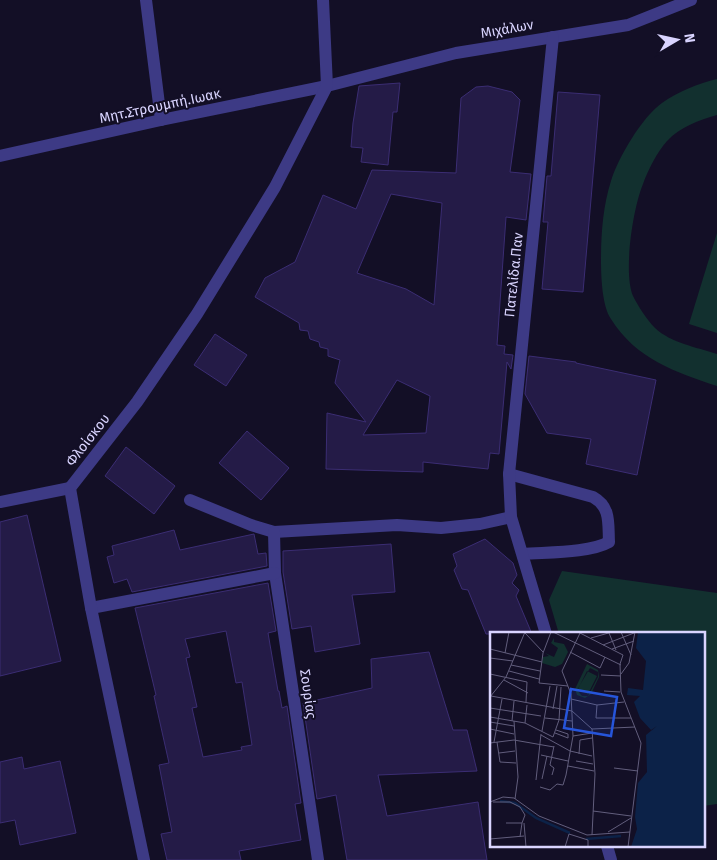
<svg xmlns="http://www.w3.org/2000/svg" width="717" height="860" font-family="'Fira Sans',sans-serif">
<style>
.green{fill:#12302f}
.building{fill:#241b47;stroke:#3b2d73;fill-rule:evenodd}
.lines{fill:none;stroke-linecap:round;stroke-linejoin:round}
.minor{stroke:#3d3a85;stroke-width:12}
.labels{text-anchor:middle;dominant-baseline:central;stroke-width:4;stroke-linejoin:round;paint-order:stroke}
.street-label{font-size:14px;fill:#d9d4ff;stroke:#130f26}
.inset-river{fill:none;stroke:#0c2248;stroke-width:2.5}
.inset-road{fill:none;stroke:#625e7d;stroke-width:1}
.view{fill:#2655da;fill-opacity:0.15;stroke:#2655da;stroke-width:2.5}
.inset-edge{fill:none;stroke:#d9d4ff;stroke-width:2.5}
</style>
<rect width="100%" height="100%" fill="#130f26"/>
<!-- green -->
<g class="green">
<path d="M717,79V115C699,120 680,127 667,141C657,152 648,170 643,184C633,208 623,272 633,296C638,306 647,320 655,328C671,343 696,347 717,354V386C675,372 636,359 611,319C602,306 601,276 601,260C601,234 603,206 611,181C618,158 642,117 662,103C677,92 699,83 717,79Z"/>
<path d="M717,233V333L689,324Z"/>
<path d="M562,571L717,593V804L703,806V634H559L549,600Z"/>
</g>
<!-- building -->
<g class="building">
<path d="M400,83L397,112H393L388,165L361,162L363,148L351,147L353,123L359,86Z"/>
<path d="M488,86L512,92L520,100L510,172L531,174L526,220L506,217L497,345L505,346L504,354L513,355L511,369L507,362L499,454L490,453L488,469L423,462V472L326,469L327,413L366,422L335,383L340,360L328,356V349L320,347L319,342L310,339L308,331L300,330L299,323L255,297L265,278L295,262L323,195L356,209L372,170L456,173L461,98L476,87ZM391,194L442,203L434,305L406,289L357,273ZM397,380L430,396L426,433L363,435Z"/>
<path d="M558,92L600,95L583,292L542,289L548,222H543L547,176H551Z"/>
<path d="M215,334L247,355L226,386L194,365Z"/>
<path d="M529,356L576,362V363L656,380L637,475L586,464L591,439L547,433L525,394Z"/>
<path d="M247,431L289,468L261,500L219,463Z"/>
<path d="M126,447L175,486L154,514L105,476Z"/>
<path d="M27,515L61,661L0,676V522Z"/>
<path d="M174,530L180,550L254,534L258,554L266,553L267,566L132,592L127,579L114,583L107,557L114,555L112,546Z"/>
<path d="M485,539L513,563L517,575L512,583L519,590L516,596L532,634H486L468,590L462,589L454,570L457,566L453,554Z"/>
<path d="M391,544L395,592L352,595L360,644L315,652L311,626L292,629L283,572V551Z"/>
<path d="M268,583L276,631L268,633L278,691H279L282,708L287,706L301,803L295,804L301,840L239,851L241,860H167L161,834L172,832L159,765L169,763L154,696L156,695L135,608ZM226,631L236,683L242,682L252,745L241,747L242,750L203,757L192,708L197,707L186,658L190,657L185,639Z"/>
<path d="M429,652L453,730H467L477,771L378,775L387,816L478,802L487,860H347L336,795L317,799L303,703L372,688L371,659Z"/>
<path d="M22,757L24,769L60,761L76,833L20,845L15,820L0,823V762Z"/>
</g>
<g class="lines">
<!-- minor -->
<g class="minor">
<path d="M146,0L161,120"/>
<path d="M0,156L161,120L327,86L456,53L628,25L691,0"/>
<path d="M509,474L593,497C611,507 608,523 609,542C590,553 546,552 523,554"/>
<path d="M190,500L251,525L274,532L397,525L441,528L480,524L511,517"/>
<path d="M0,502L70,488"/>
<path d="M274,532L275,573L318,860"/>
<path d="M91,608L275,573"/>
<path d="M546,634L511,517L509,474L553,37"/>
<path d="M607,846L611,860"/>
<path d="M144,860L91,608L70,488L137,402L197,314L275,187L327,86L323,0"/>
</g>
</g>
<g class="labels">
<!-- street labels -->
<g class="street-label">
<text transform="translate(507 29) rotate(-10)">Μιχάλων</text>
<text transform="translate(160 106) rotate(-12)">Μητ.Στρουμπή.Ιωακ</text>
<text transform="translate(514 275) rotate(-84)">Πατελίδα.Παν</text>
<text transform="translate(88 440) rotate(-52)">Φλοίσκου</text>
<text transform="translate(308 694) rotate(82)">Σουρίας</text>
</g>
</g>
<!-- overview -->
<g transform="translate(490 632)">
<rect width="215" height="215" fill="#130f26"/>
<path d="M97,32L108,38L109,45L101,62L95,66L87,63L85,57ZM100,36L108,40V45L98,64H92L87,58ZM97,39L107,44L98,62L88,57Z" fill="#12302f" fill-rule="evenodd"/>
<path d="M64,6V10L74,12L78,20L72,32L65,35L52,31L53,25L59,24L55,21L64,25L68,16L61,11Z" fill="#12302f"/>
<path d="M148,0H215V215H141L147,197L145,185L148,151L157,140L156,103L167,94L161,98L150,86L144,70L150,64L137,63L138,56L153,58L156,29L146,16Z" fill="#0c2248"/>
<path class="inset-river" d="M10,169L25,171L46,186L80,201M96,207L131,204"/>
<path class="inset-road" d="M61,0L53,21L49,51L78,54M63,0L131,33M88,0L133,23L130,32L131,60L151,111L138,215M131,0L141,23M35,1L53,20M119,1L126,18M0,2V19M101,6L122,0M113,13L144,1M0,17L52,30M122,17L144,9M80,20L110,36L115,25M15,21L19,0M0,26L23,29M21,33L50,39M19,39L49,47M0,42L37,50L36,70M131,42L139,31L145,0M111,43L131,44M14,48L38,61M114,59L130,60M1,64L82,79L102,97L145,95M0,65L16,45L35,0M81,67L107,73L134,70M107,73L106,86H141M0,76L51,84M63,77L67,54M0,85L35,91L63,105M55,86L82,89M22,89L24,69M24,89L28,145L25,167M0,90L24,94M35,91L37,73M0,97L24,102M102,97L105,142L102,203M52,99L60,54M65,101L78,106V102L66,98M51,103L80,119L102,124M83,104L102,101M63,105L69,88L71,55M4,110L12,67M7,110L10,130L26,131M0,111L24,108L64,115M9,121L25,119M89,122L90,108L102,106M51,123L78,129M86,129L103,132M78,134L104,139M124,136L148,139M62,143L64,136L60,133L64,114M52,147L57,124M46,148L51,102M50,155L60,158L67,152L73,153L76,143L83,104L81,62L72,39L90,1M0,170L13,165L24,166L49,184L97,203L140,200M3,170H20L30,175L35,183L32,191M103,179L141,184M16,191H32L30,205M34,191L36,215M118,200L141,186M0,207L34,204M75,215L79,202L98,208V215"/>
<path class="view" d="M81,57L127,65L121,104L74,96Z"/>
<rect width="215" height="215" class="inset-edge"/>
</g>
<!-- north arrow -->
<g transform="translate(677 40) rotate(81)" stroke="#130f26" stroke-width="4" paint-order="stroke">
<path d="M0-4L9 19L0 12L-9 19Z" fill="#d9d4ff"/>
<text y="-8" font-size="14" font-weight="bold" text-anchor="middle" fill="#d9d4ff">N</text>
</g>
</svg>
